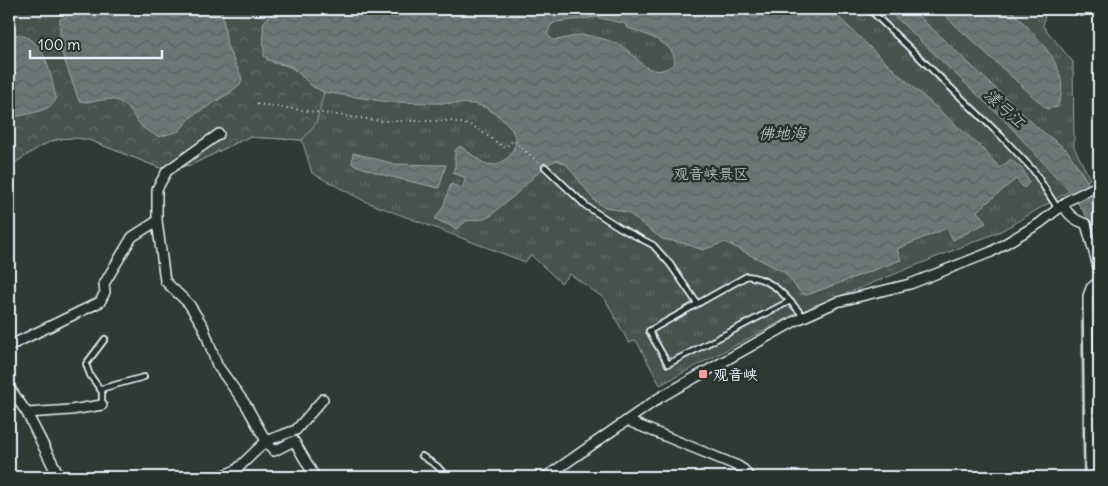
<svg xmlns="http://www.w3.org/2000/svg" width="1108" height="486" font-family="Delius,'LXGW WenKai TC',sans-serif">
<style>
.grass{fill:url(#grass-tufts);stroke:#96a2a3}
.forest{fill:url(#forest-crowns);stroke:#96a2a3}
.water{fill:url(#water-waves);stroke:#9da8a9;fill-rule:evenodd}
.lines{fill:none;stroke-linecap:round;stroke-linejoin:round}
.stream{stroke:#9da8a9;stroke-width:2.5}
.service-casing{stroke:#e8f1f8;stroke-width:8}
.minor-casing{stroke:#e8f1f8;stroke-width:12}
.path{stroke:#e8f1f8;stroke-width:2;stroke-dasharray:1 4;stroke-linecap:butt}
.service{stroke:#26332d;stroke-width:4.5}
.minor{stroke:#26332d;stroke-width:9}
.poi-dot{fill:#ff9aa2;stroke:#26332d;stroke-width:2}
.labels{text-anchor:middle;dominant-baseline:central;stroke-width:5;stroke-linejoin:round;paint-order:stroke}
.park-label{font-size:15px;fill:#afb9bc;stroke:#26332d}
.poi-label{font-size:15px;fill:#e8f1f8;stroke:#26332d;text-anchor:start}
.water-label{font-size:16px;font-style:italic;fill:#b0babd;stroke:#26332d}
</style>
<defs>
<pattern id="grass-tufts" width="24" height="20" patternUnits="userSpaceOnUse" patternTransform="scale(1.25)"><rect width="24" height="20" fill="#45524e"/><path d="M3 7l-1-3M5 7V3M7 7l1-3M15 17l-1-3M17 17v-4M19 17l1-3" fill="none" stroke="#606b68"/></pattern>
<pattern id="forest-crowns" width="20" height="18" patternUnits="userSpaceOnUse" patternTransform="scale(1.25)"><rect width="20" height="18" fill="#45524e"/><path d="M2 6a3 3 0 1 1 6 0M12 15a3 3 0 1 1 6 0" fill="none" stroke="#606b68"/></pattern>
<pattern id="water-waves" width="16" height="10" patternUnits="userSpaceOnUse" patternTransform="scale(1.25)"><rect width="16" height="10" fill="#6b7775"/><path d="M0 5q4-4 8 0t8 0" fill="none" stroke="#586060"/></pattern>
</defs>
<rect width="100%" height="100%" fill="#2e3b35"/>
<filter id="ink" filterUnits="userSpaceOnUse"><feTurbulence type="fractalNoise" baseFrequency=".02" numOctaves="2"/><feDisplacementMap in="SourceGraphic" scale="10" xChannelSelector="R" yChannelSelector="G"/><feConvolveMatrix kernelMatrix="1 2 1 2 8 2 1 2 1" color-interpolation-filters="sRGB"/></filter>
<g filter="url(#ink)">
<!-- grass -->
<path class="grass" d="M9,9H1046L1043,26L1073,62L1074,147L1090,179L1001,231L791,316L660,385L636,340L629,343L605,299L570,274L561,283L531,255L525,262L364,201L312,173L302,140L248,137L191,165L160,168L89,140C50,132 38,150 9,166Z"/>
<!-- forest -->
<path class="forest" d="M9,9H277L263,23L273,63C302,66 301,81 324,92L316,123L302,140L248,137L191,165L166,168H160L89,140C50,132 38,150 9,166Z"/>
<!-- water -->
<g class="water">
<path d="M88,9H222L227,46L242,78L240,84L231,92L191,117L179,131L159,137C154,134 147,131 142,127C134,118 130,106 118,101C105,96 92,105 79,101L60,47V19Z"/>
<path d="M277,9H830L895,71L982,148L1000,168L1011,159L1023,170L1029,183L1024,188L1016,179L977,211L986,223L953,240L947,228L897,249L901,260L807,295L801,293L784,272L725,242L703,250L683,243L662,239L628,213L603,206L595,201L567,165L557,160L546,165L514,196L502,205L492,215L484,219L466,221L457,229L435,219L443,207L451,184L462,188L466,178L453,173L455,166V150L460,146L485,164L497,165L510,156L517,141L512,130L500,117L485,107L474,104L388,102L324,92L313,87L291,66L268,60L264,56L263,23ZM596,17L626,24V27C640,33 679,43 674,64C646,85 637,50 615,43C605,39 590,35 580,35C571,36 563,40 553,40L547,34L551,25L556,22Z"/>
<path d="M887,9H911L1038,128L1067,150L1099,200V235L1071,193L1005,121Z"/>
<path d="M940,9H1010C1033,33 1076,70 1057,107L1047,109L954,24Z"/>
<path d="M9,35C44,30 50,72 56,98C54,112 21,115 9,118Z"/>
<path d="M353,153L395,164L446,165L439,188L387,176L352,164Z"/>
</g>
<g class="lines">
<!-- stream -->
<path class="stream" d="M1084,300L1082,318L1084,477"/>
<!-- service casing -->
<g class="service-casing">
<g id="service">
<path d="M869,9L1002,137L1034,171L1058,209"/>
<path d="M545,167L586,206L622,229L653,245L670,264L697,303"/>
<path d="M790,301L668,364L649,331L747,276C774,279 787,298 804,317"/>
<path d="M100,389L144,377"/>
<path d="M102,405V392L90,375L86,364L105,339"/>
<path d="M422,456L437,466L447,477"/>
</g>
</g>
<!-- minor casing -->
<g class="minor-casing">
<g id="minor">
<path d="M1079,9L1081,11"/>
<path d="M219,134L167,171L157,189V221L165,281L189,304L203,326L217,365L246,405L266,441L274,451L294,441L315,477"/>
<path d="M1063,205C1069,216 1075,220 1086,224L1099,270"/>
<path d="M9,346L100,302L105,292L104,284L132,237L157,221"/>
<path d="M9,387L27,413L71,410L102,405"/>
<path d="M628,421L738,466L744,470L749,477"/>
<path d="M58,477L27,413L60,477"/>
<path d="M218,477L236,470L266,441L296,430L323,399"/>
<path d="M546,477L659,398L797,320L837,302L910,284L991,252L1040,223L1069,200L1099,185"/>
<path d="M1090,477L1088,296L1091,288L1099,281"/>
</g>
</g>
<!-- path -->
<path class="path" d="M257,104L381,121H452L473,126L505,148L513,140L539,163"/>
<!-- service -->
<use href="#service" class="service"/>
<!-- minor -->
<use href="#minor" class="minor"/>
</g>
</g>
<!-- markers -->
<rect class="poi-dot" x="698" y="369" width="10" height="10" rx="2.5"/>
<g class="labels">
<!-- park labels -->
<g class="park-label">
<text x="711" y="173">观音峡景区</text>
</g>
<!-- poi labels -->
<g class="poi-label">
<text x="713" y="374">观音峡</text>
</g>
<!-- water labels -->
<g class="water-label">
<text transform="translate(1005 108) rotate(43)">漾弓江</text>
<text x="782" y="133">佛地海</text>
</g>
</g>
<!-- margin -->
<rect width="1108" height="486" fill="none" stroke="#26332d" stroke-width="30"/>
<rect x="15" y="15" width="1078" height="456" fill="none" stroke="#e8f1f8" stroke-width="2" filter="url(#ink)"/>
<!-- scale -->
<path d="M30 50v8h132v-8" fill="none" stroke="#e8f1f8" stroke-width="2.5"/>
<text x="38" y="50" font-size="15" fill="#e8f1f8" stroke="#26332d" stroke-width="4" paint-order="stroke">100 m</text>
</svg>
